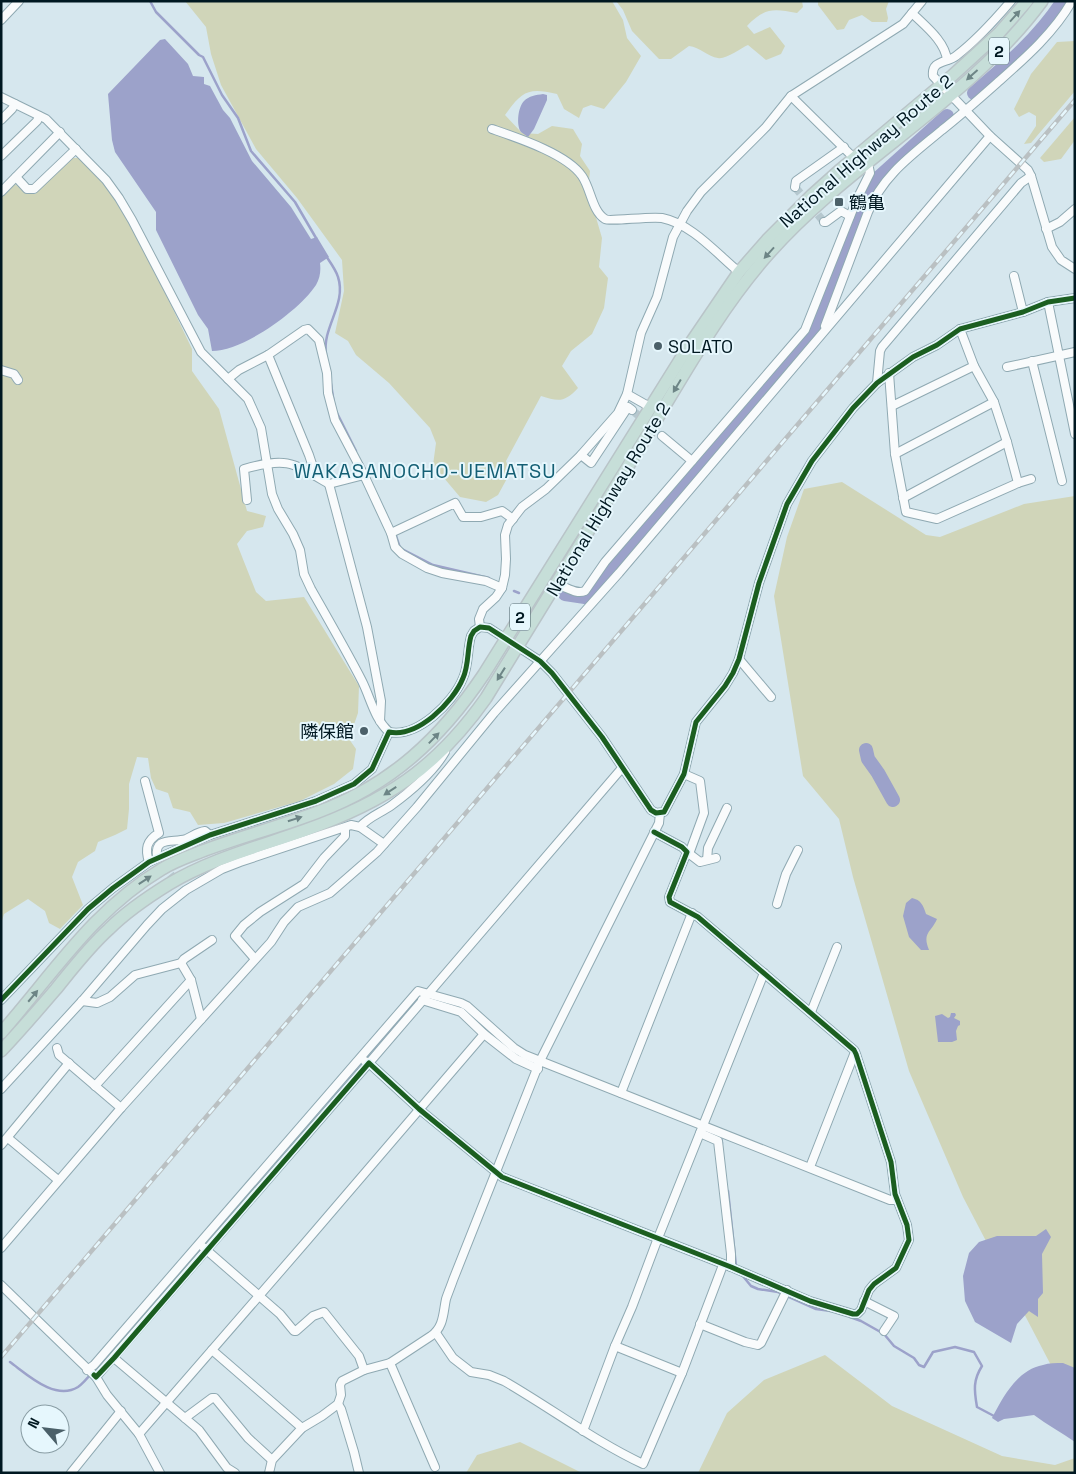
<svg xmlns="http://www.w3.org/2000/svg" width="1076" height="1474" font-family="'Space Grotesk','Noto Sans JP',sans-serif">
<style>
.green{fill:#d0d5b9}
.water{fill:#9ca2ca}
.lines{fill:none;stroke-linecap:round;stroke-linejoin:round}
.stream{stroke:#9ca2ca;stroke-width:2.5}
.river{stroke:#9ca2ca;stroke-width:14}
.minor-tunnel{stroke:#b6c8cf;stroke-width:8;stroke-dasharray:8 4;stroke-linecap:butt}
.minor-casing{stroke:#8fa9b2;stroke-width:10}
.highway-casing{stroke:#b9c4c8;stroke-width:14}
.minor{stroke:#f9fbfc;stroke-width:8}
.highway{stroke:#c6ded8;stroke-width:11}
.rail-casing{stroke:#bac0c2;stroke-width:4.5}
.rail{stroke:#e6f7fd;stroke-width:2.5;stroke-dasharray:8;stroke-linecap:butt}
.cycleway-casing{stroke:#e6f7fd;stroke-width:8}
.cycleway{stroke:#1b5e20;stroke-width:5}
.oneway{fill:#6d8586}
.poi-dot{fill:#4b6069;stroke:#e6f7fd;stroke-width:2}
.labels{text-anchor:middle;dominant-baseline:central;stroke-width:4;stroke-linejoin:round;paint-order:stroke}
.shield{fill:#e6f7fd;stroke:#455b63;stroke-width:1}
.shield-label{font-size:16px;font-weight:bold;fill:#001821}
.street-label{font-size:18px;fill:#001821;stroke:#e6f7fd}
.poi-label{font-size:18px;fill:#001821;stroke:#e6f7fd;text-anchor:start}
.quarter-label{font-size:20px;letter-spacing:1px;fill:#145f74;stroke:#e6f7fd}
</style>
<rect width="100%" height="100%" fill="#d6e7ee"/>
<!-- green -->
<g class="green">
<path d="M185,1H612L623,20L627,38L641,56L626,82L604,109L591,105L583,108L579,118L564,109L557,94C528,87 522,91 505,115L522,133L538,134L552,126L573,129L582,144L580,156L590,171L588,190L602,238L599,267L608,278L604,308L592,334L571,351L562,366L578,388C565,402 559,402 541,396L506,461L510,473L498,495L486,502L460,497L433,465L436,443L430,428L389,383L356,355L348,341L335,333L344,291L342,260L297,198L256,149L221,85L211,54L206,27Z"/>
<path d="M616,1H802L803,7L797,13C774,9 765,7 747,26L754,34L770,27L785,46L781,54L766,60L748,45C741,48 725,60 718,58C708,57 700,47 689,46L671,59H659L632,31L623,10Z"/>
<path d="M818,1H889L886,9L888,18L887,22H872L862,15L849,20L844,29L837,30L818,5Z"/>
<path d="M1075,41V91L1031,143L1024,144L1036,126V116L1029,112L1019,117L1014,109L1031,74L1057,42Z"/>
<path d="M1075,117V140L1061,159L1044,162L1040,158Z"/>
<path d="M73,158H82L117,200L151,263L192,349V371L219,409L247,511L266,516L263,527L247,531L237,544L256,592L266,601L304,597L359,686L358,713L349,739L356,749L353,769L334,784L300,801L224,823L198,825L190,812L173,808L168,793L156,789L151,778L148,758L137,757L129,784V809L127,829L115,835L98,842L95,851L78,862L72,877L83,905L60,929L49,923L45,911L28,899L4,914L1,924V197L15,184L26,193L35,194Z"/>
<path d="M842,482L926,535L940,537L1024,504L1075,496V1422L1066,1394L963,1197L909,1071L853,877L839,819L803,776L774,596L787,537L804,489Z"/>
<path d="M825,1355L892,1406L1002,1456L1055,1465L1075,1458V1473H698L727,1413L764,1380Z"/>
<path d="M520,1442L582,1473H466L477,1455Z"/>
</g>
<!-- water -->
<g class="water">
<path d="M165,39L188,64L193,76L204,77V84L210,86L223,110L230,118L252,161L291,207L311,239L317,237L329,257L320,263C321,271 320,278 316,285C299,311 243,351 212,351L208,329L198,315L156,230V212L115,152L112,140L108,94L160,40Z"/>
<path d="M543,94L547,95V100L534,129L528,137C527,136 522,133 521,132C516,125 518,107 524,101C529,96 536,95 543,94Z"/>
<path d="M912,898C921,900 923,905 926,914L937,919C931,933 922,932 929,950H921L909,937L903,916L906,903Z"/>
<path d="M951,1013H955L956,1015L954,1018L960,1021V1025L958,1026L956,1031L957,1040L952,1042H938L935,1016L942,1014L948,1018L950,1017Z"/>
<path d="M1046,1229L1051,1237L1042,1254L1043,1293L1038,1299V1317L1029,1311L1017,1324L1011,1343L975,1322L965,1301L963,1276L969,1253L979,1242L997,1236H1036Z"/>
<path d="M1063,1363L1075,1368V1442C1061,1432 1047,1425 1034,1415L1004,1419L998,1422L992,1418C1003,1397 1017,1370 1043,1365C1049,1363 1056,1363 1063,1363Z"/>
</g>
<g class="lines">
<!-- stream -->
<g class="stream">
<path d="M150,1L156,12L199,55L203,57L222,95L238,118L251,151L295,202L316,238"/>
<path d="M326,354C322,327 347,304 338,277C336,270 330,262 326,256"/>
<path d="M331,384L334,404"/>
<path d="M336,411L356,451"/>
<path d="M395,533L400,548L433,565L489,578"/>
<path d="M514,591L519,593"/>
<path d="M432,999L462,1008L470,1015"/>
<path d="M715,1136L721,1138L722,1143"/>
<path d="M728,1191L736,1266"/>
<path d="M742,1275L751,1286L758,1289L778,1292L816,1309L831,1311"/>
<path d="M850,1317L861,1321L884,1334L894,1346L914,1358L919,1365L924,1367L933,1352L955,1347L974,1352L982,1366C973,1380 974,1390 977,1407L994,1416"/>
<path d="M10,1362C28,1375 55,1401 78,1387C84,1383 90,1375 95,1369L419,996H421"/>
</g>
<!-- river -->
<g class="river">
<path d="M974,93C1007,65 1039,38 1063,1"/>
<path d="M565,594L585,597L595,587L817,325L864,200L877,179L947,116"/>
<path d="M866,750L868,759L878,773L893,800"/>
</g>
<!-- minor-tunnel -->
<g class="minor-tunnel">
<path d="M795,187L824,222"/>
<path d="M632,410L662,436"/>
<path d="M163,865L179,885"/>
</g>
<!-- minor casing -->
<g class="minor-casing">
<g id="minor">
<path d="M1011,1C994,21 977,40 956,56C947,63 931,60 933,76L990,136L1028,170L1031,176L1052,247L1061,260L1075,269"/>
<path d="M912,13C925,26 945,41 947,60"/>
<path d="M1,20L19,1"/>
<path d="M791,96L854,158"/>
<path d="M1,97L46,119L106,180L119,198L132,220L201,352L248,399L261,428L272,494L278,509L293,534L300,550L304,574L311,589C328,619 346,650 362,681C371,699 374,718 389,732"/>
<path d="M1,120L12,109L15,104"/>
<path d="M492,129C518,138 567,154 582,176C591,189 592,211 605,219C610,222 649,216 662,218C692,224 716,253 739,272"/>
<path d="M1,156L37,121L39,116"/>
<path d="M16,177L27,189H34L76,149"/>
<path d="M795,187L796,181L844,147"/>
<path d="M1,192L60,132"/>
<path d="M824,222H826L841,211L850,216"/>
<path d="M1046,229L1060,222L1075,209"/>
<path d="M1014,276L1023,312"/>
<path d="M1048,302L1075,434"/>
<path d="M825,326L868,212C883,175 912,155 942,130C961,115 979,99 997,83C1024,59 1054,33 1072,1"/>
<path d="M268,355L309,455L316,476"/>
<path d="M1032,361L1062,481"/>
<path d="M1007,367L1075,352"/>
<path d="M1,370L14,374L18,380"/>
<path d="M889,373L895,454L906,512L937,519L1018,483L1007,442L994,402L974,366L960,329"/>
<path d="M228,379L239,370L268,355L304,330L308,329L319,340L327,373L328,393L335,420L364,475L391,533L395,547L402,554L427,568L442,573L486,581L502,588"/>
<path d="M877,383L880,351L882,347L1021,183L1031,176"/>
<path d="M627,394L650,407"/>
<path d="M892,406L974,366"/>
<path d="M662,436L692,461"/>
<path d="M895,454L994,402"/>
<path d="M581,455L591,463L628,407L632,410"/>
<path d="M1018,483L1031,479"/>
<path d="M329,484L367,627L381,701L380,721"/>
<path d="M903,498L1007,442"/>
<path d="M247,500L244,469C287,457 292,462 329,484L364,475"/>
<path d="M391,533L455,503L463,517H481L502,511L513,519"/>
<path d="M564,587C571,590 578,594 585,591L605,562L805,330L857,199L870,173L868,163"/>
<path d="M480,627L479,619L483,609L496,597L502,588L505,575L506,559L505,535L508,525L522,507L546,489L581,455L618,413L627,394L641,333L657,297L673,237L687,211L701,192L766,127L791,96L903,24L922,1"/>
<path d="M739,659L771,697"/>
<path d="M684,774L700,781L704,813L689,854"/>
<path d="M145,781L159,833C146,841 145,849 149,862"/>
<path d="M360,827L384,844"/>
<path d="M687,852L700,862L716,858"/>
<path d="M157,857C154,836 173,843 186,839C193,836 197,832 205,831L210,835"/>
<path d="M707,860L708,848L727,808"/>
<path d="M777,904L786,874L798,850"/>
<path d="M255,959L235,936L244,925L260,912L304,884L324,858L345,836V828"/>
<path d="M181,963L191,980L201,1019"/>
<path d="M1,1000L88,909L113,888L149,862L210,835L316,801L354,784L372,769L389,732C417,738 453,703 463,678C469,665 467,650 471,636L474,631L480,627L489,628L540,661L552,673L602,737L651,810L656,813L664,812L684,774L696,722L725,686L733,673L739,659L759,583L787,504L812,461L853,408L877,383L913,357L937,345L960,329L1023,312L1048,302L1075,298"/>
<path d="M422,1000L461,1012L484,1034L516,1059L538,1069"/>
<path d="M82,1001L97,1003L110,997L135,975L181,963L184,959L212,940"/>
<path d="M811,1012L837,947"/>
<path d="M57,1048L59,1055L121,1108"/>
<path d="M365,1061L369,1063L622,768"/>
<path d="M95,1086L191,980"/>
<path d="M1,1089L82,1001L147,925L162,909L186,890L222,869L240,862L351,825L360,827C368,817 381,813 392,805C411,791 433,773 445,752"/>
<path d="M621,1093L692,913"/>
<path d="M700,1133L718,1141L731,1254V1267"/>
<path d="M8,1138L58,1180"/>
<path d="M1,1145L69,1063"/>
<path d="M810,1167L855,1052"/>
<path d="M203,1247L280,1314L294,1331H296L313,1316L324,1312L359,1356L364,1370"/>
<path d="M1,1248L121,1108L271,942L284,922L298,907L330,893L377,852L417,807L494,713L619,573L990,136"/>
<path d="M1,1285L96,1377L107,1395L139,1434L160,1473"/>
<path d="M864,1301L894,1316L884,1331"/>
<path d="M700,1324L745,1342L758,1345L761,1343L787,1290"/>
<path d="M436,1333L453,1358L471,1372L489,1375L504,1381C551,1408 594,1441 643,1464L682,1373L723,1265"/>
<path d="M615,1346L682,1373"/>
<path d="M212,1350L302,1428"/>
<path d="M114,1358L199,1430L227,1468L235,1473"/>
<path d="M390,1363L435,1467"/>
<path d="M87,1370L94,1365L418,991L461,1003L467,1006L514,1048L525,1055L890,1200H897"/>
<path d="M96,1377L369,1063L419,1109L502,1177L731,1267L810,1301L853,1314H857L861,1310L869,1290L874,1284L896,1268L909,1240L907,1225L895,1194L891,1162L856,1054L854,1050L698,917L670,902L669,897L687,852L682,847L654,832"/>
<path d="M338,1404L341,1409L354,1452L359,1473"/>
<path d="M185,1418L212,1398H215L248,1438L272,1460"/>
<path d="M583,1431L615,1346L632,1307L658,1238L764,973"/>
<path d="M139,1434L304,1244L484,1034"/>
<path d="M71,1473L121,1411"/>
<path d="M269,1473L272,1460L302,1428L322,1416L338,1404L341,1395L340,1385L342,1381L364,1370L390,1363L431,1336C444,1327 443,1313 446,1299C448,1293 451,1286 453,1280L540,1061L659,823L660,813"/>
</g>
</g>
<!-- highway casing -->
<g class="highway-casing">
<g id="highway">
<path d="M1,1033C53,974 93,910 162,869C173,862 187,857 200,852C239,837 279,827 318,812C391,785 441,738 484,674L690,344L739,272L767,240L812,195L841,169L953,75L999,33L1027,1"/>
<path d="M1,1051C20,1031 38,1010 56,989C73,968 89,947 109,929C127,911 148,897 169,884C211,859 258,847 303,831C385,802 436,769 486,698C541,609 595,520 649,432C685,373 719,311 764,259C846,163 967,103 1042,1"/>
</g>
</g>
<!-- minor -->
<use href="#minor" class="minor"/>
<!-- highway -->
<use href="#highway" class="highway"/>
<!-- rail casing -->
<g class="rail-casing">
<path id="rail" d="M1,1357L1075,100"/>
</g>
<!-- rail -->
<use href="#rail" class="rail"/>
<!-- cycleway casing -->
<g class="cycleway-casing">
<g id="cycleway">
<path d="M1,1000L88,909L113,888L149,862L210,835L316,801L354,784L372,769L389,732C417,738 453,703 463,678C469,665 467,650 471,636L474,631L480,627L489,628L540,661L552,673L602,737L651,810L656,813L664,812L684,774L696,722L725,686L733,673L739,659L759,583L787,504L812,461L853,408L877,383L913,357L937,345L960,329L1023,312L1048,302L1075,298"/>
<path d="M94,1375L96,1377L114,1358L369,1063L419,1109L502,1177L731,1267L810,1301L853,1314H857L861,1310L869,1290L874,1284L896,1268L909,1240L907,1225L895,1194L891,1162L856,1054L854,1050L698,917L670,902L669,897L687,852L682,847L654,832"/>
</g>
</g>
<!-- cycleway -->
<use href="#cycleway" class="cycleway"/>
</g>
<!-- one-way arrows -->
<defs><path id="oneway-solid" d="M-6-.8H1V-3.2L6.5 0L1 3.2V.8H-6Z" transform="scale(1.25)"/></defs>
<g class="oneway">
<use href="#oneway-solid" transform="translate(1015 16) rotate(-48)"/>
<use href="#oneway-solid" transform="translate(972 75) rotate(138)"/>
<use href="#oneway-solid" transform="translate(769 253) rotate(132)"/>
<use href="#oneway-solid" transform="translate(677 386) rotate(121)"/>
<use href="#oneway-solid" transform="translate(501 674) rotate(122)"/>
<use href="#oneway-solid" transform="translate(434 738) rotate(-46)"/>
<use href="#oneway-solid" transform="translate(390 791) rotate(147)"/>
<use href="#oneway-solid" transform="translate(295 819) rotate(-18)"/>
<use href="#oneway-solid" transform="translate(145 880) rotate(-33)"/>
<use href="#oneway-solid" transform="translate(33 996) rotate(-50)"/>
</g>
<!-- markers -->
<g class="poi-dot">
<rect x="834" y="197" width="10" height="10" rx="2.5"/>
<circle cx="658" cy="346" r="5"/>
<circle cx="364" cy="731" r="5"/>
</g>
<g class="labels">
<!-- shield labels -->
<g class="shield">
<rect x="989" y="37.5" width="20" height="27" rx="4"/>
<rect x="510" y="603.5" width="20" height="27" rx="4"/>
</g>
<g class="shield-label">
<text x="999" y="51">2</text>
<text x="520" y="617">2</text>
</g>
<!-- street labels -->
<g class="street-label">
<text transform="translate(866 151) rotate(-41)">National Highway Route 2</text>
<text transform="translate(608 499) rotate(-59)">National Highway Route 2</text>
</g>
<!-- poi labels -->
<g class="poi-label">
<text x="849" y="202">鶴亀</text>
<text x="668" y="346">SOLATO</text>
<text x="354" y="731" text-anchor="end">隣保館</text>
</g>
<!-- quarter labels -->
<g class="quarter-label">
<text x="425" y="471">WAKASANOCHO-UEMATSU</text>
</g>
</g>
<!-- border -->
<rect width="1076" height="1474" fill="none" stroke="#001821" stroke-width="5"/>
<!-- north arrow -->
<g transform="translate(45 1429) rotate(298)"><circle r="24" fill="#e6f7fd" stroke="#8a9ea5"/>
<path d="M0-4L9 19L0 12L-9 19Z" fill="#4b6069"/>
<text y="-8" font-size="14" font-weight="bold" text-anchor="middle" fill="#001821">N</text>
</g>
</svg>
